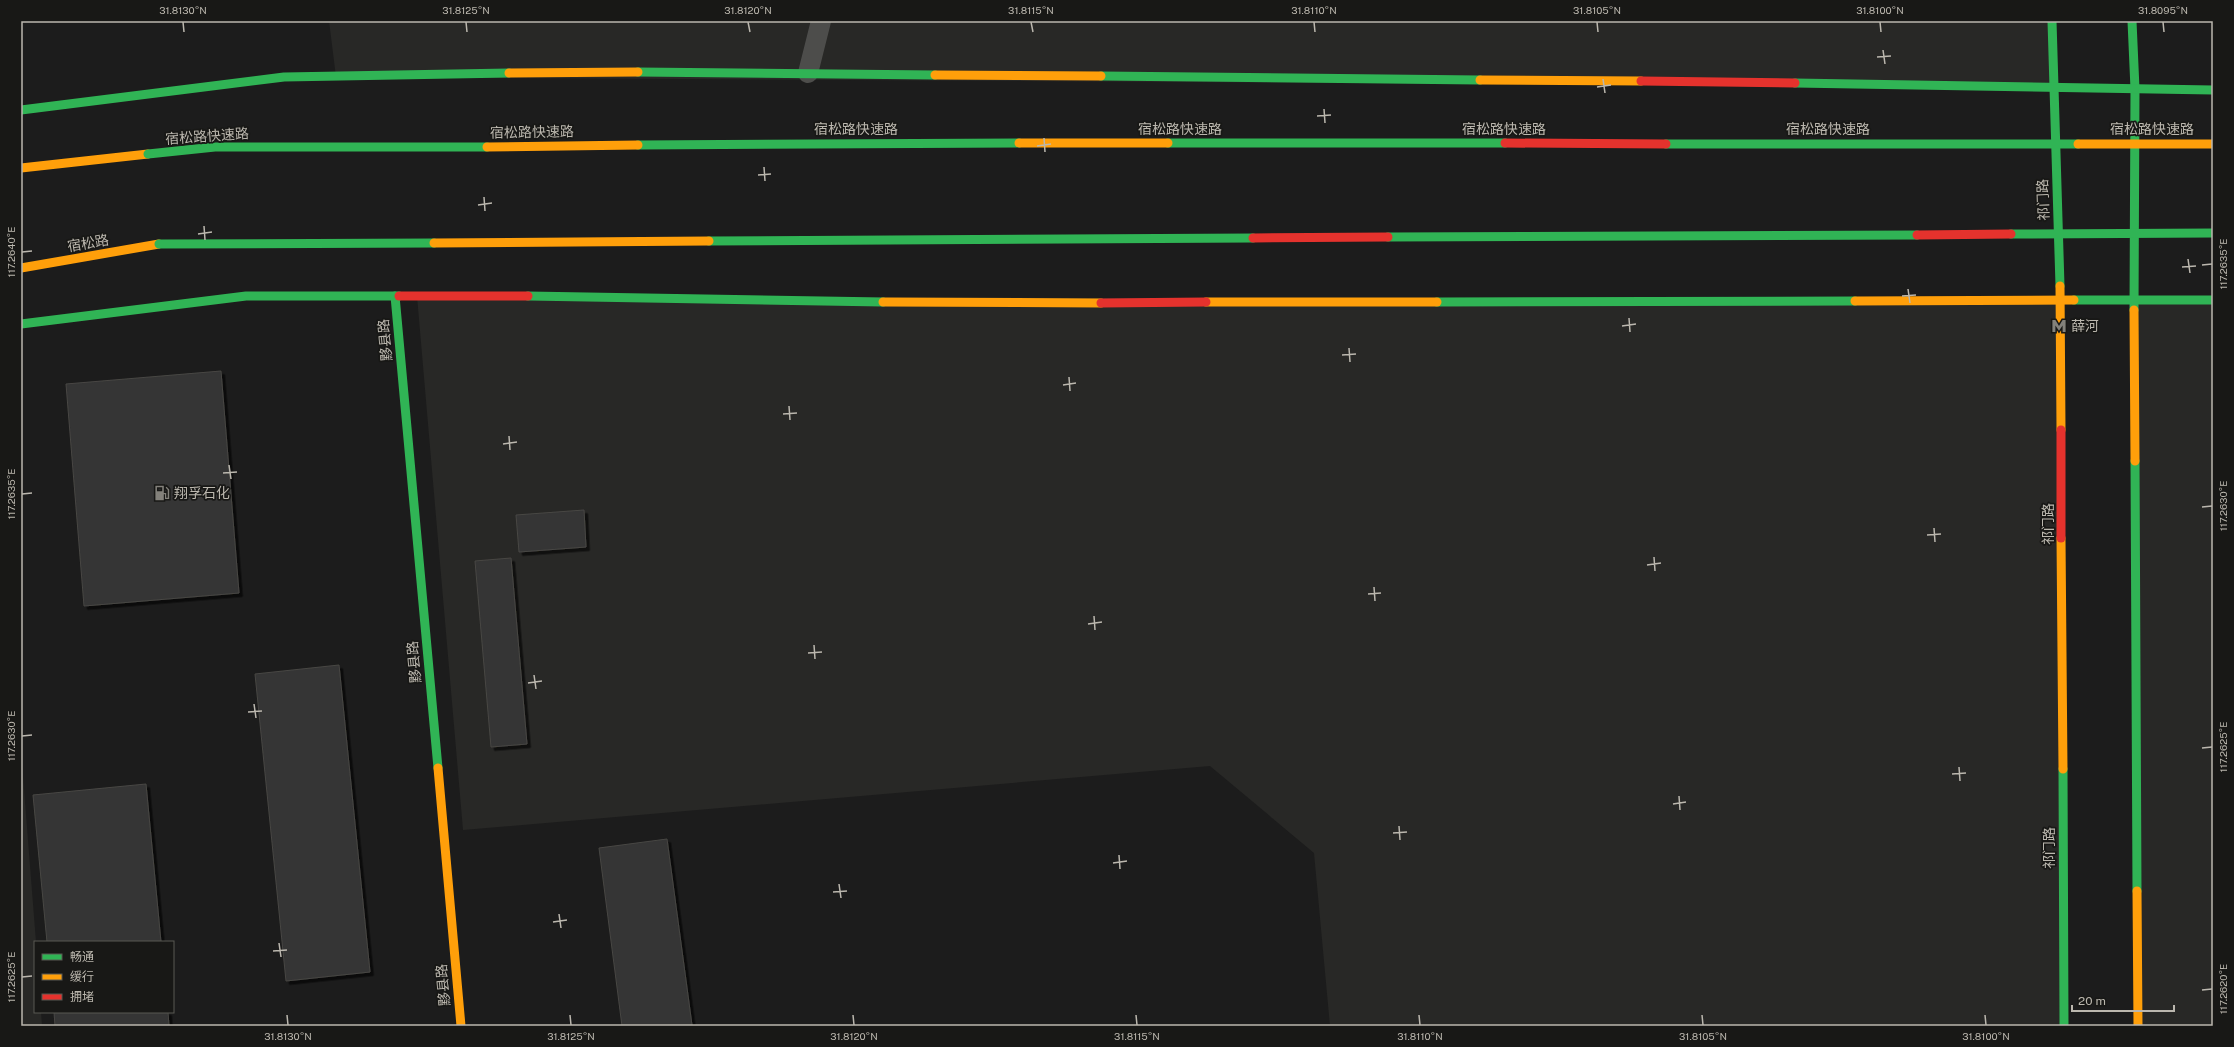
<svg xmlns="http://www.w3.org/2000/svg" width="2234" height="1047" font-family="'Public Sans','Noto Sans SC',sans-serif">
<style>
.built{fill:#282826}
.building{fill:#343434;stroke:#484744;filter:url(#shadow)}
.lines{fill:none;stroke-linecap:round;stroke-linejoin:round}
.lane{stroke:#4d4d4b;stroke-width:20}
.fast{stroke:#30b455;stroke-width:9}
.slow{stroke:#ff9f0a;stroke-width:9}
.jam{stroke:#e5322d;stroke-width:9}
.fast-bridge{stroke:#30b455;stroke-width:9}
.slow-bridge{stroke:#ff9f0a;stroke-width:9}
.jam-bridge{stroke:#e5322d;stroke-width:9}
.ticks{fill:none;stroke:#bbb7ae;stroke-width:1.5}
.labels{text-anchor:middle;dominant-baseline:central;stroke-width:3.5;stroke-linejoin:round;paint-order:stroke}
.street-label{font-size:14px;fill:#bbb7ae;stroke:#181816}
.poi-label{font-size:14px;fill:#bbb7ae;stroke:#181816;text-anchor:start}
.neatline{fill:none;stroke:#bbb7ae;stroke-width:1.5}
.ticks-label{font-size:10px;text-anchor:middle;fill:#bbb7ae}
</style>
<defs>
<filter id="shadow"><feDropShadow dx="3.5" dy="3.5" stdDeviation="0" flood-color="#0009"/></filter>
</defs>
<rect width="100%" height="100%" fill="#1c1c1c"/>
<!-- built -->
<g class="built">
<path d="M329,21H2052L2054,87L336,77Z"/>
<path d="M417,296L2060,301L2064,1026H1330L1314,853L1210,766L463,830Z"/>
<path d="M2213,300V1026H2138L2134,301Z"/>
<path d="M21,751L36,942L35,1012H41L42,1026H21Z"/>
</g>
<!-- building -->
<g class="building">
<path d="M221,371L239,593L84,606L66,384Z"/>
<path d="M584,510L586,547L519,552L516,515Z"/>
<path d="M511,558L527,744L491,747L475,561Z"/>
<path d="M339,665L370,972L286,981L255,674Z"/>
<path d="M146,784L161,942H47L33,795Z"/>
<path d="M667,839L692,1025L622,1026L599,848Z"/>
<path d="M54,1012H168L169,1026H55Z"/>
</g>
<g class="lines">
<!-- lane -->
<path class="lane" d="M808,73L821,21"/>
<!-- fast -->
<g class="fast">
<path d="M2052,21L2060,286"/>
<path d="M2132,21L2135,89L2134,310"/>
<path d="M638,72L935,75"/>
<path d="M1101,76L1480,80"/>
<path d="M1795,83L2213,90"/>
<path d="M21,110L284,77L509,73"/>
<path d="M395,296L438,768"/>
<path d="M528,296L883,302"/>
<path d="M2074,300H2213"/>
<path d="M1437,302L1855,301"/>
<path d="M21,324L246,296H399"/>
<path d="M2135,461L2137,891"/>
<path d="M2063,769L2064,1026"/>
</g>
<!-- slow -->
<g class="slow">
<path d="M509,73L638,72"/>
<path d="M935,75L1101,76"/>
<path d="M1480,80L1641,81"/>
<path d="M21,168L148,154"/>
<path d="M21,268L159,244"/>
<path d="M2060,286L2061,430"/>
<path d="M1855,301L2074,300"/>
<path d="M883,302L1101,303"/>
<path d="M1206,302H1437"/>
<path d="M2134,310L2135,461"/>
<path d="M2061,538L2063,769"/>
<path d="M438,768L461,1026"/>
<path d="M2137,891L2138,1026"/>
</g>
<!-- jam -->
<g class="jam">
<path d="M1641,81L1795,83"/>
<path d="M399,296H528"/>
<path d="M1101,303L1206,302"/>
<path d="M2061,430V538"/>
</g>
<!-- fast-bridge -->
<g class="fast-bridge">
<path d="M1168,143H1505"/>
<path d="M1666,144H2078"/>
<path d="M638,145L1019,143"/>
<path d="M148,154L215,147H487"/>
<path d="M2011,234L2213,233"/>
<path d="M1388,237L1917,235"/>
<path d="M709,241L1253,238"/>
<path d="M159,244L434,243"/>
</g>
<!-- slow-bridge -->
<g class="slow-bridge">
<path d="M1019,143H1168"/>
<path d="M2078,144H2213"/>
<path d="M487,147L638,145"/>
<path d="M434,243L709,241"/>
</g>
<!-- jam-bridge -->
<g class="jam-bridge">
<path d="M1505,143L1666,144"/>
<path d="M1917,235L2011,234"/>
<path d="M1253,238L1388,237"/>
</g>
</g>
<!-- ticks -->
<path class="ticks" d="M183,22L184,32M466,22L467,32M748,22L750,32M1031,22L1033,32M1314,22L1315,32M1597,22L1598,32M1880,22L1881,32M2163,22L2164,32M1883,50L1885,64M1877,57L1891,56M1603,79L1605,93M1597,87L1611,85M1324,109L1325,123M1317,116L1331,115M1044,138L1045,152M1037,146L1051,144M764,167L765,181M758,175L771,174M484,197L485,211M478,205L492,203M204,226L205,240M198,234L212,232M22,252L32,251M2188,259L2190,273M2202,265L2212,264M2182,267L2196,266M1908,289L1910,303M1902,296L1916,295M1629,318L1630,332M1622,326L1636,324M1349,348L1350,362M1342,355L1356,354M1069,377L1070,391M1063,385L1076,383M789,406L790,420M783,414L797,413M509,436L510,450M503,444L517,442M229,465L231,479M223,473L237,472M22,494L32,493M2202,507L2212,506M1934,528L1935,542M1927,535L1941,534M1654,557L1655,571M1647,565L1661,563M1374,587L1375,601M1368,594L1381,593M1094,616L1095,630M1088,624L1102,622M814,645L815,659M808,653L822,652M534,675L536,689M528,683L542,681M254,704L256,718M248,712L262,711M22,736L32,735M2202,748L2212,747M1959,767L1960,781M1952,774L1966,773M1679,796L1680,810M1673,804L1686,802M1399,826L1400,840M1393,833L1407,832M1119,855L1120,869M1113,863L1127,861M839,884L841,898M833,892L847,891M559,914L561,928M553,922L567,920M279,943L281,957M273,951L287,950M22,977L32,976M2202,990L2212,989M287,1015L288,1025M570,1015L571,1025M853,1015L854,1025M1136,1015L1137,1025M1419,1015L1420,1025M1702,1015L1703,1025M1985,1015L1986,1025"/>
<!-- icons -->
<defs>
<g id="metro-bare" transform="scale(1.2)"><path d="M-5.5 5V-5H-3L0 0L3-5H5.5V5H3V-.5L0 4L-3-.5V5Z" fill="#83817b" stroke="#181816" stroke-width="2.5" paint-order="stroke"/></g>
<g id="fuel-bare" transform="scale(1.2)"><path d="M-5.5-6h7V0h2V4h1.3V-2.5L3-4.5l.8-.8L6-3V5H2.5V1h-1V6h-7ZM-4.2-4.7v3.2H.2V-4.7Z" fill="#83817b" stroke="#181816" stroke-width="2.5" paint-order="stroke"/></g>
</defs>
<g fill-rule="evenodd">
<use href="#metro-bare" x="2059" y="326"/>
<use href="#fuel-bare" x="162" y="493"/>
</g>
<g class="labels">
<!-- street labels -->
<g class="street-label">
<text x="856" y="129">宿松路快速路</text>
<text x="1180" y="129">宿松路快速路</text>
<text x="1504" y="129">宿松路快速路</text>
<text x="1828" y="129">宿松路快速路</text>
<text x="2152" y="129">宿松路快速路</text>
<text transform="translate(532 132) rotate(-1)">宿松路快速路</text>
<text transform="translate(207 136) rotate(-4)">宿松路快速路</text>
<text transform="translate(2043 200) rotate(-92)">祁门路</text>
<text transform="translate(88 243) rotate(-10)">宿松路</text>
<text transform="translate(385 340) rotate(-95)">黟县路</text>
<text transform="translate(2048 524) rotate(-90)">祁门路</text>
<text transform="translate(414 662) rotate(-95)">黟县路</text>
<text transform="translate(2049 848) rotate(-90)">祁门路</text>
<text transform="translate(443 985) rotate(-95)">黟县路</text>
</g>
<!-- poi labels -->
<g class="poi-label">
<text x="2071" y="326">薛河</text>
<text x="174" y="493">翔孚石化</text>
</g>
</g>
<!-- border -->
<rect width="2234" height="1047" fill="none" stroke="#181816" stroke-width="44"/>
<!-- legend -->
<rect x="34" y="941" width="140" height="72" fill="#181816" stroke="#595853"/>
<rect x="42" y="954" width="20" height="6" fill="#30b455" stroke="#595853"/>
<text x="70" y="961" font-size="12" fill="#bbb7ae">畅通</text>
<rect x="42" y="974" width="20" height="6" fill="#ff9f0a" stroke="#595853"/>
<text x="70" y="981" font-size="12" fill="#bbb7ae">缓行</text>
<rect x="42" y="994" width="20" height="6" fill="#e5322d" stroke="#595853"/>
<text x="70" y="1001" font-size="12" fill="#bbb7ae">拥堵</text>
<!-- scale -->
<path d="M2072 1005v6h102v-6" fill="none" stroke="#bbb7ae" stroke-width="2"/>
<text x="2078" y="1005" font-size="12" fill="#bbb7ae" stroke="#181816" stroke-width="3" paint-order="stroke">20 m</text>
<rect x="22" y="22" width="2190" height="1003" class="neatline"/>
<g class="ticks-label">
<text x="183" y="14">31.8130°N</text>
<text x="466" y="14">31.8125°N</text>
<text x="748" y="14">31.8120°N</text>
<text x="1031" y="14">31.8115°N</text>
<text x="1314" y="14">31.8110°N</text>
<text x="1597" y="14">31.8105°N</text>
<text x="1880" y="14">31.8100°N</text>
<text x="2163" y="14">31.8095°N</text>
<text transform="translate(11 252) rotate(-90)" y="4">117.2640°E</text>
<text transform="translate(2223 264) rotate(-90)" y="4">117.2635°E</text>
<text transform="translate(11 494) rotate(-90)" y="4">117.2635°E</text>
<text transform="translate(2223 506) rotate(-90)" y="4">117.2630°E</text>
<text transform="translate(11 736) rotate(-90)" y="4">117.2630°E</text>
<text transform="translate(2223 747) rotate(-90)" y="4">117.2625°E</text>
<text transform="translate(11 977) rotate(-90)" y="4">117.2625°E</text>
<text transform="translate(2223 989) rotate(-90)" y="4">117.2620°E</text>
<text x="288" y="1040">31.8130°N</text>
<text x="571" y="1040">31.8125°N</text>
<text x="854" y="1040">31.8120°N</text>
<text x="1137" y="1040">31.8115°N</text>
<text x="1420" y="1040">31.8110°N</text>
<text x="1703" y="1040">31.8105°N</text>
<text x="1986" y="1040">31.8100°N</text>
</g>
</svg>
